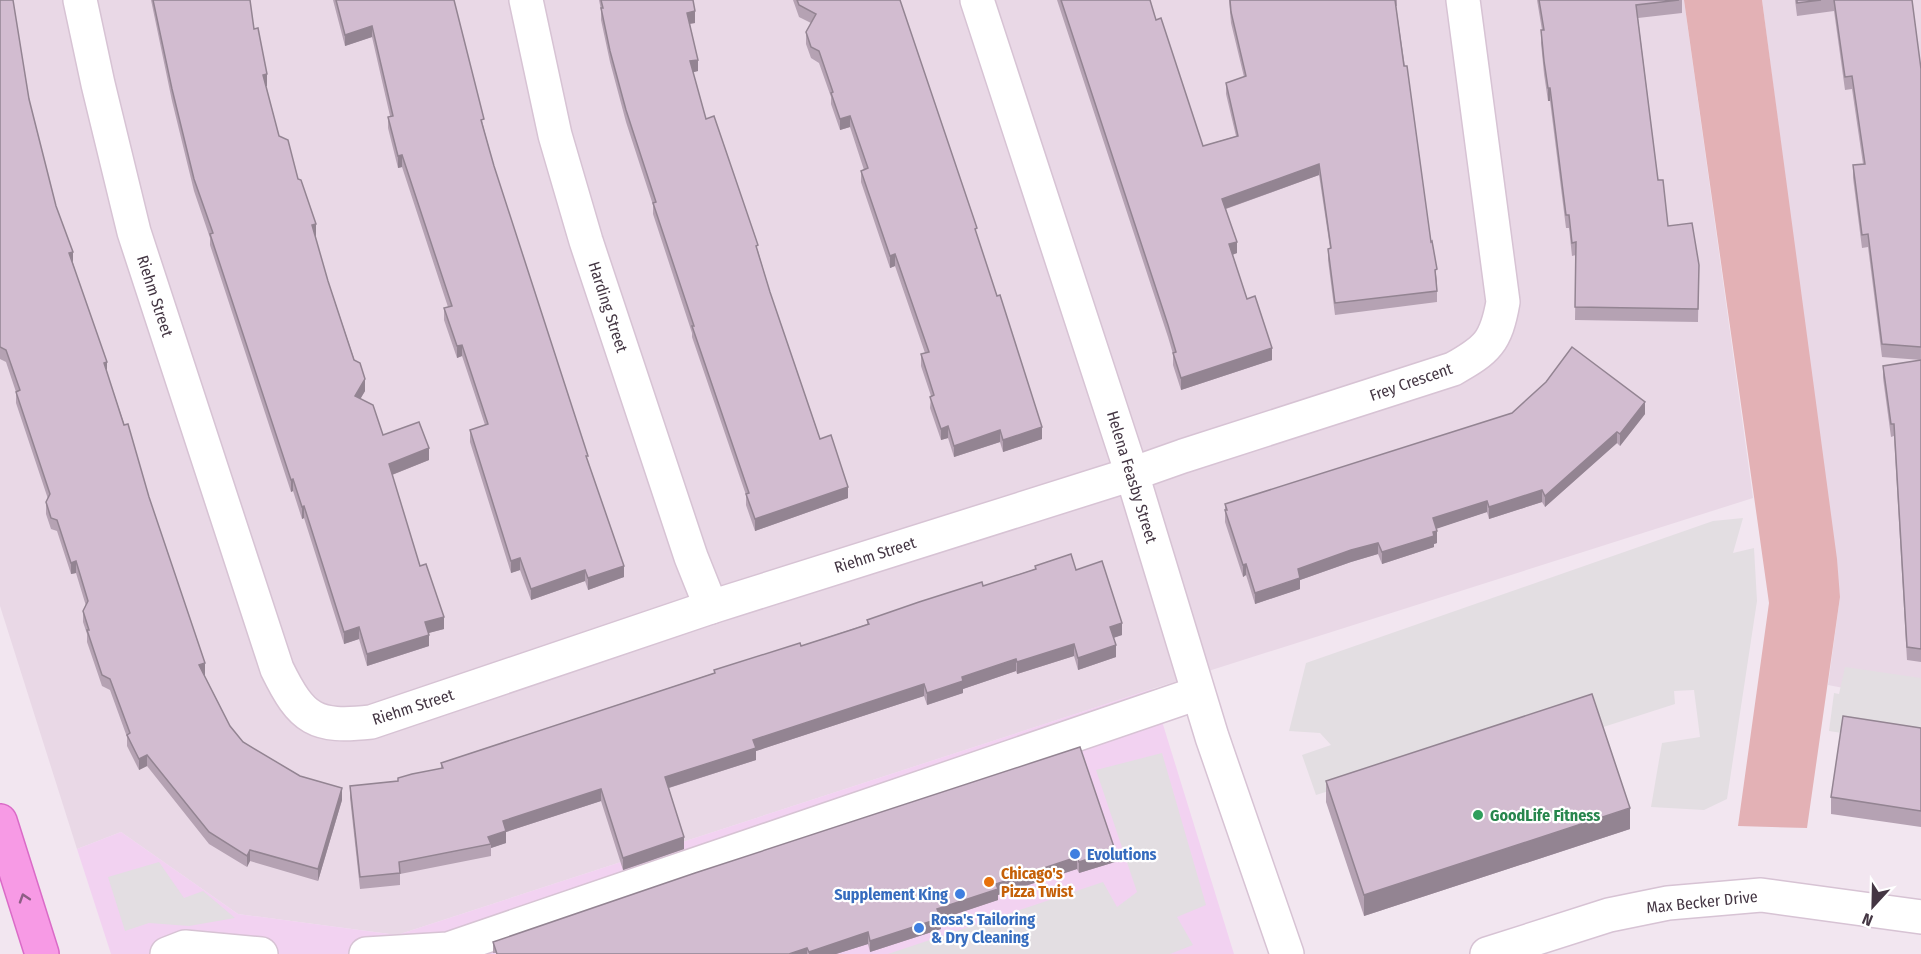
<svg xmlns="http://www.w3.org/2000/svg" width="1921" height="954" font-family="'Fira Sans Condensed',sans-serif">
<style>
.residential{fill:#e9d8e6}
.commercial{fill:#f2d2f1}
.green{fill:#e3b1b5}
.parking{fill:#e3dee2}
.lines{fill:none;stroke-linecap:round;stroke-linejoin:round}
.minor-casing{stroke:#d7c3d4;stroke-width:36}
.major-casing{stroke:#da6bc7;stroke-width:36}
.minor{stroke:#fff;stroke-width:33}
.major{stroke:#f79ae5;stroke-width:33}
.wall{fill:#b5a2b3}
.shaded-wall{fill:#938492}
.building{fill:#d2bcd0;stroke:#938492;stroke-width:1.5}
.oneway{stroke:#8c5e84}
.leisure-dot{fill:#2e9e5b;stroke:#fff;stroke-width:2}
.shop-dot{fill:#3f7fe0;stroke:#fff;stroke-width:2}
.food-dot{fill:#e8710a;stroke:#fff;stroke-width:2}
.labels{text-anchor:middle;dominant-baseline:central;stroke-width:4.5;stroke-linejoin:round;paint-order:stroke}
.street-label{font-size:16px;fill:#443643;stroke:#fff}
.leisure-label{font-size:16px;font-weight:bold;fill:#27864d;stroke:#fff;text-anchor:start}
.shop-label{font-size:16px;font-weight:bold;fill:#366cbe;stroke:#fff;text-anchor:start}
.food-label{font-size:16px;font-weight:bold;fill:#c56008;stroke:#fff;text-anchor:start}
</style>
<rect width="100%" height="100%" fill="#f2e6f0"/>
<!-- residential -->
<g class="residential">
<path d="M0,0H1684L1753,498L1152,689L397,935L238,914L121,832L77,849L0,606Z"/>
<path d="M1762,0H1921V703L1828,685L1840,597Z"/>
</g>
<!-- commercial -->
<path class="commercial" d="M1152,689L1234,954H111L77,849L121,832L238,914L397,935Z"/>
<!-- green -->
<path class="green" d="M1684,0H1762L1837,559L1840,597L1807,828L1738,826L1769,603Z"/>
<!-- parking -->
<g class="parking">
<path d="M1743,518L1733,553L1754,548L1757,601L1727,799L1704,810L1651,807L1662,743L1700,737L1694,690L1674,691L1675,704L1354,807L1348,785L1316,795L1302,755L1331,745L1320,733L1289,731L1306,663L1713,521Z"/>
<path d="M1845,667L1921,678V745L1829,731L1834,693L1839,694Z"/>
<path d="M1162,753L1206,905L1177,917L1193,945L1170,954H888L1103,882L1117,907L1137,892L1096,770Z"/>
<path d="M159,862L184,898L203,891L235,918L189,926L149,923L125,931L108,877Z"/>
</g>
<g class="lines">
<!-- minor casing -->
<g class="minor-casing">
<g id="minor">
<path d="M80,0L98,84L134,232L277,669C302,720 315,728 371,722L711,607L1132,474L1183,456L1453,369C1487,350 1496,342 1503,302L1463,0"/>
<path d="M526,0L555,135L586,241L691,557L711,607"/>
<path d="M977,0L1132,474L1212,737L1287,954"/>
<path d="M167,954L185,947L261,954"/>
<path d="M366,954L448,949L1198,693"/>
<path d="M1487,954L1609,915L1668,903L1761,895L1921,917"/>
</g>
</g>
<!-- major casing -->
<g class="major-casing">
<path id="major" d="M0,821L42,954"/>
</g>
<!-- minor -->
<use href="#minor" class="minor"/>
<!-- major -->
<use href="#major" class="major"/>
</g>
<!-- wall -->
<g class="wall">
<path d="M0,0L29,99L56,206L73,263L107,373L149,497L205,675H204L230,726L243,742L300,776L342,800L318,881L250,861L247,867L209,844L147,766L139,770L127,746V737L110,690L102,686L87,642V634L83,622V611L86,606L76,573L71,574L57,531L51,529L46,514V502L48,499L16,403V392L6,362L0,359Z"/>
<path d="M151,0H250L254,29L267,86H266L279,136L298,179L316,236H315L328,281L365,391L360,399L383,435L429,460L392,475L420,566L444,629L428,633L429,646L367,666L359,639L344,644L304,518L302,519L293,491L291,492L210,245V238L194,191L172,101Z"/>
<path d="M333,0H454L484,129L494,166L624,577L588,590L585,581L531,600L520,570L511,573L470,442V430L485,425L462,356L457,358L444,320V308L448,307L402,167L398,168L388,128V117L390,116L372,37L345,46Z"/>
<path d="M599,0H693L695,23L690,24L698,71L693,72L706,119L758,251L770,292L820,439L848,498L755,531L746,505V495L692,337V333L653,214V205L626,122L610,62L601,20V10Z"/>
<path d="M793,0H900L1042,439L1003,452L1000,442L954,457L948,438L941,440L930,408L931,396L921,366V354L925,353L895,266L890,268L861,182V171L864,170L850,127L840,130L831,104V97L819,63L811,58L806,44V32L811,23L799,17Z"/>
<path d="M1057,0H1150L1156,20L1203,146L1236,136L1226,94V83L1244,77L1231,23L1229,0H1397V6H1396L1437,281V302L1335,315L1328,260V249L1330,248L1319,175L1226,209L1237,253L1232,255L1247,299L1272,360L1181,390L1173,365V354L1168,337Z"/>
<path d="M1537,0H1682V13L1638,18L1658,180L1668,226L1699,265L1698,322L1575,320L1576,255L1572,256L1569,228H1566L1550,101H1548L1544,74L1541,43L1542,30Z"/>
<path d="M1795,0H1912L1921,69V360L1882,357L1868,247L1862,248L1853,178V165L1863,164L1852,89L1845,90L1834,11L1797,16Z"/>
<path d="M1921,360V662L1907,660L1894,436L1891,437L1883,378V366Z"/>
<path d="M1645,414L1620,446L1617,443L1545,507L1542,502L1489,519L1487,512L1437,528V543L1434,544V547L1382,564L1378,554L1351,562L1300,580V589L1255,604L1246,575L1243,577L1225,522V504Z"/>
<path d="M1035,566L1076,570L1122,635L1113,638L1116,657L1078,670L1074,656L1017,674L1016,671L963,689V693L927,705L924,696L756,751V760L669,788L684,849L623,870L601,801L506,832V843L491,848V856L400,874V885L360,889L350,798V786L398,781L441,768V763L714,673V670L801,646L867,624V620L983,586L1035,569Z"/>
<path d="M1921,728V827L1831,814V797Z"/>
<path d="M1080,747L1115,862L1079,873L1077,869L998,895V900L941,919V929L870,952L868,944L836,954L493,953V942Z"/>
<path d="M1326,781L1630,829L1364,916L1326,802Z"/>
</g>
<!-- shaded-wall -->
<g class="shaded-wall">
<path d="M695,11V23L687,24V13Z"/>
<path d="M372,26V37L345,46V35Z"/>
<path d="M698,60V71L690,73V61Z"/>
<path d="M267,74V86L263,87V75Z"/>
<rect x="1548" y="88" width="2" height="13"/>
<path d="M850,116V127L840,130V119Z"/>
<path d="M402,155V167L398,168V156Z"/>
<path d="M1319,164V175L1222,210V199Z"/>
<path d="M316,224V236L312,237V225Z"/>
<path d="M1237,242V253L1229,256V244Z"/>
<path d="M73,252V263L69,253Z"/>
<path d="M895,254V266L890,268V256Z"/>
<path d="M462,345V356L457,358V346Z"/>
<path d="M1272,348V360L1181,390V378Z"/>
<path d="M107,362V373L104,363Z"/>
<path d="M365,379V391L355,408V396Z"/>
<path d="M1645,402V414L1620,446V434Z"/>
<path d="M948,426V438L941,440V429Z"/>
<path d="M1042,427V439L1003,452V440Z"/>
<path d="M1000,430V442L954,457V446Z"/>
<path d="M1617,432V443L1545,507V496Z"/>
<path d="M429,448V460L389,476V464Z"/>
<path d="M293,479V491L291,492V480Z"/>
<path d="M848,487V498L755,531V519Z"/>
<path d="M1542,490V502L1489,519V507Z"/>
<path d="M1487,501V512L1433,530V518Z"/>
<path d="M304,506V518L302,519V507Z"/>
<path d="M1437,531V543L1434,544V547L1382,564V552Z"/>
<path d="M1378,543V554L1351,562L1300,580V589L1255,604V593L1298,569L1351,550Z"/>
<path d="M520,558V570L511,573V561Z"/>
<path d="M76,561V573L71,574V563Z"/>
<path d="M1246,564V575L1243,577V565Z"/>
<path d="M624,566V577L588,590V578Z"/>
<path d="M585,570V581L531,600V589Z"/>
<path d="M444,617V629L425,634V622Z"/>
<path d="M1122,623V635L1110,639V627Z"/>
<path d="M359,627V639L344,644V632Z"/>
<path d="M429,635V646L367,666V654Z"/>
<path d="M1074,644V656L1017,674V662Z"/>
<path d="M1116,645V657L1078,670V658Z"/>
<path d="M1016,659V671L963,689V693L927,705V693L962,677Z"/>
<path d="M205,663V675L199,677V665Z"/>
<path d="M924,684V696L756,751V760L665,789V777L753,740Z"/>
<path d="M147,755V766L139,770V759Z"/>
<path d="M342,788V800L318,881V869Z"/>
<path d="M601,789V801L506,832V843L491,848V844L488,837L503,821Z"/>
<path d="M1630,808V829L1364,916V895Z"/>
<path d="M684,837V849L623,870V858Z"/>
<path d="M250,850V861L247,867V856Z"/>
<path d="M1115,850V862L1079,873V862Z"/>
<path d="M1077,857V869L998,895V900L941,919V929L870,952V941L937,909L996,884Z"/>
<path d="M868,932V944L836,954H809V952Z"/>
<path d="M807,948V954H789Z"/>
</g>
<!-- building -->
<g class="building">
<path d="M0,0H13L29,99L56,206L73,252L69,253L107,362L104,363L124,425L128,424L149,497L205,663L199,665L230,726L243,742L300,776L342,788L318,869L250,850L247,856L209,832L147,755L139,759L127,735L130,733L110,679L102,675L87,630H89L83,611L88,601L76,561L71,563L57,520L51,518L46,502L50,494L16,392L20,390L6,350L0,347Z"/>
<path d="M153,0H250L254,29L258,28L267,74L263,75L279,136L288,140L298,179L301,180L316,224L312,225L328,281L354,360L360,363L365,379L355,396L373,405L383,435L419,422L429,448L389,464L420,566L426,564L444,617L425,622L429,635L367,654L359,627L344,632L304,506L302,507L293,479L291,480L210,234L213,233L194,179L172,89Z"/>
<path d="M336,0H454L484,119L481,120L494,166L588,456H586L624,566L588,578L585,570L531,589L520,558L511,561L470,430L488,424L462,345L457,346L444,308L452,306L402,155L398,156L388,117L393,116L372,26L345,35Z"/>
<path d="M601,0H693L695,11L687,13L698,60L690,61L706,119L714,116L758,245L756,246L770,292L820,439L831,435L848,487L755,519L746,494L749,493L692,326H694L653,203L656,202L626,110L610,51L601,8H603Z"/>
<path d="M797,0H900L977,228L975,229L997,296L1000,295L1042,427L1003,440L1000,430L954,446L948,426L941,429L930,397L934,395L921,354L929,352L895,254L890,256L861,171L868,168L850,116L840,119L831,93L833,92L819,51L811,47L806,32L816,14L799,5Z"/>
<path d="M1061,0H1150L1156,20L1161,18L1203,146L1238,136L1226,83L1246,76L1231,12L1230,0H1395L1404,66H1407L1431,242L1432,241L1437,269L1435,270L1437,291L1335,303L1328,249L1331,248L1319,164L1222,199L1237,242L1229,244L1247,299L1255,296L1272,348L1181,378L1173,353L1176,352L1168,325Z"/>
<path d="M1539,0H1679L1636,5L1658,180H1663L1668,226L1692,223L1699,265L1698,309L1575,307L1576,242L1572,243L1569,215H1566L1550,88H1548L1544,61L1541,30H1544Z"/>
<path d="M1797,0H1821L1797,3Z"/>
<path d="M1834,0H1912L1921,69V347L1882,344L1868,234L1862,235L1853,165L1865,164L1852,76L1845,77Z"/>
<path d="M1572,347L1645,402L1620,434L1617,432L1545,496L1542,490L1489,507L1487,501L1433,518L1437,531L1433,532L1434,536L1382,552L1378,543L1351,550L1298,569L1300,578L1255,593L1246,564L1243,565L1225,510H1227L1225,504L1512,413L1546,382Z"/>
<path d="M1921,360V649L1907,647L1894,424H1891L1883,366Z"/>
<path d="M1071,554L1076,570L1102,561L1122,623L1110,627L1116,645L1078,658L1074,644L1017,662L1016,659L962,677L963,681L927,693L924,684L753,740L756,748L665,777L684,837L623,858L601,789L503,821L506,831L488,837L491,844L399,862L400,873L360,877L350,786L398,781V778L412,774L443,768L441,763L715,673L714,670L800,643L801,646L854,629L869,624L867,620L919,602L982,582L983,586L1036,569L1035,566Z"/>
<path d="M1592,694L1630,808L1364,895L1326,781Z"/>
<path d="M1843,716L1921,728V811L1831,797Z"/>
<path d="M1080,747L1115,850L1079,862L1077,857L996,884L998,889L937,909L941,918L870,941L868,932L809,952L807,948L789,954H497L493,942L695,873Z"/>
</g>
<!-- one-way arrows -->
<defs><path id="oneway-chevron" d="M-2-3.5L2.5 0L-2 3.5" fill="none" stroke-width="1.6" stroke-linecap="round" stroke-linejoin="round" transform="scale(1.5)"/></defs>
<use class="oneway" href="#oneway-chevron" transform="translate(24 898) rotate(-108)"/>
<!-- markers -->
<circle class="leisure-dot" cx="1478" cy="815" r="6"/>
<g class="shop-dot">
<circle cx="1075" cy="854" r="6"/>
<circle cx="960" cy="894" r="6"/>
<circle cx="919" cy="928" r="6"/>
</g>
<circle class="food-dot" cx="989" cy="882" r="6"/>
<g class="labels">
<!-- street labels -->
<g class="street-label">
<text transform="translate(155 296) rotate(72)">Riehm Street</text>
<text transform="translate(608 307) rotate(72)">Harding Street</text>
<text transform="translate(1411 382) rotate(-19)">Frey Crescent</text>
<text transform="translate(1132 477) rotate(73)">Helena Feasby Street</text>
<text transform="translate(875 555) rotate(-18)">Riehm Street</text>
<text transform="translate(413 707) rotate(-18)">Riehm Street</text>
<text transform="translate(1702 902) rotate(-6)">Max Becker Drive</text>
</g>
<!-- leisure labels -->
<g class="leisure-label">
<text x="1490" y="815">GoodLife Fitness</text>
</g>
<!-- shop labels -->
<g class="shop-label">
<text x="1087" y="854">Evolutions</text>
<text x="948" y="894" text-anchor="end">Supplement King</text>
<text x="931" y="919">Rosa's Tailoring<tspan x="931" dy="18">&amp; Dry Cleaning</tspan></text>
</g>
<!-- food labels -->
<g class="food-label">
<text x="1001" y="873">Chicago's<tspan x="1001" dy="18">Pizza Twist</tspan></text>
</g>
</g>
<!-- north arrow -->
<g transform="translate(1873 906) rotate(202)" stroke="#ffffff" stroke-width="4.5" paint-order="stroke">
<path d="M0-4.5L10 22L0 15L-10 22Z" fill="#443643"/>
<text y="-9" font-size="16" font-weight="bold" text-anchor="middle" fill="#443643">N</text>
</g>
</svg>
